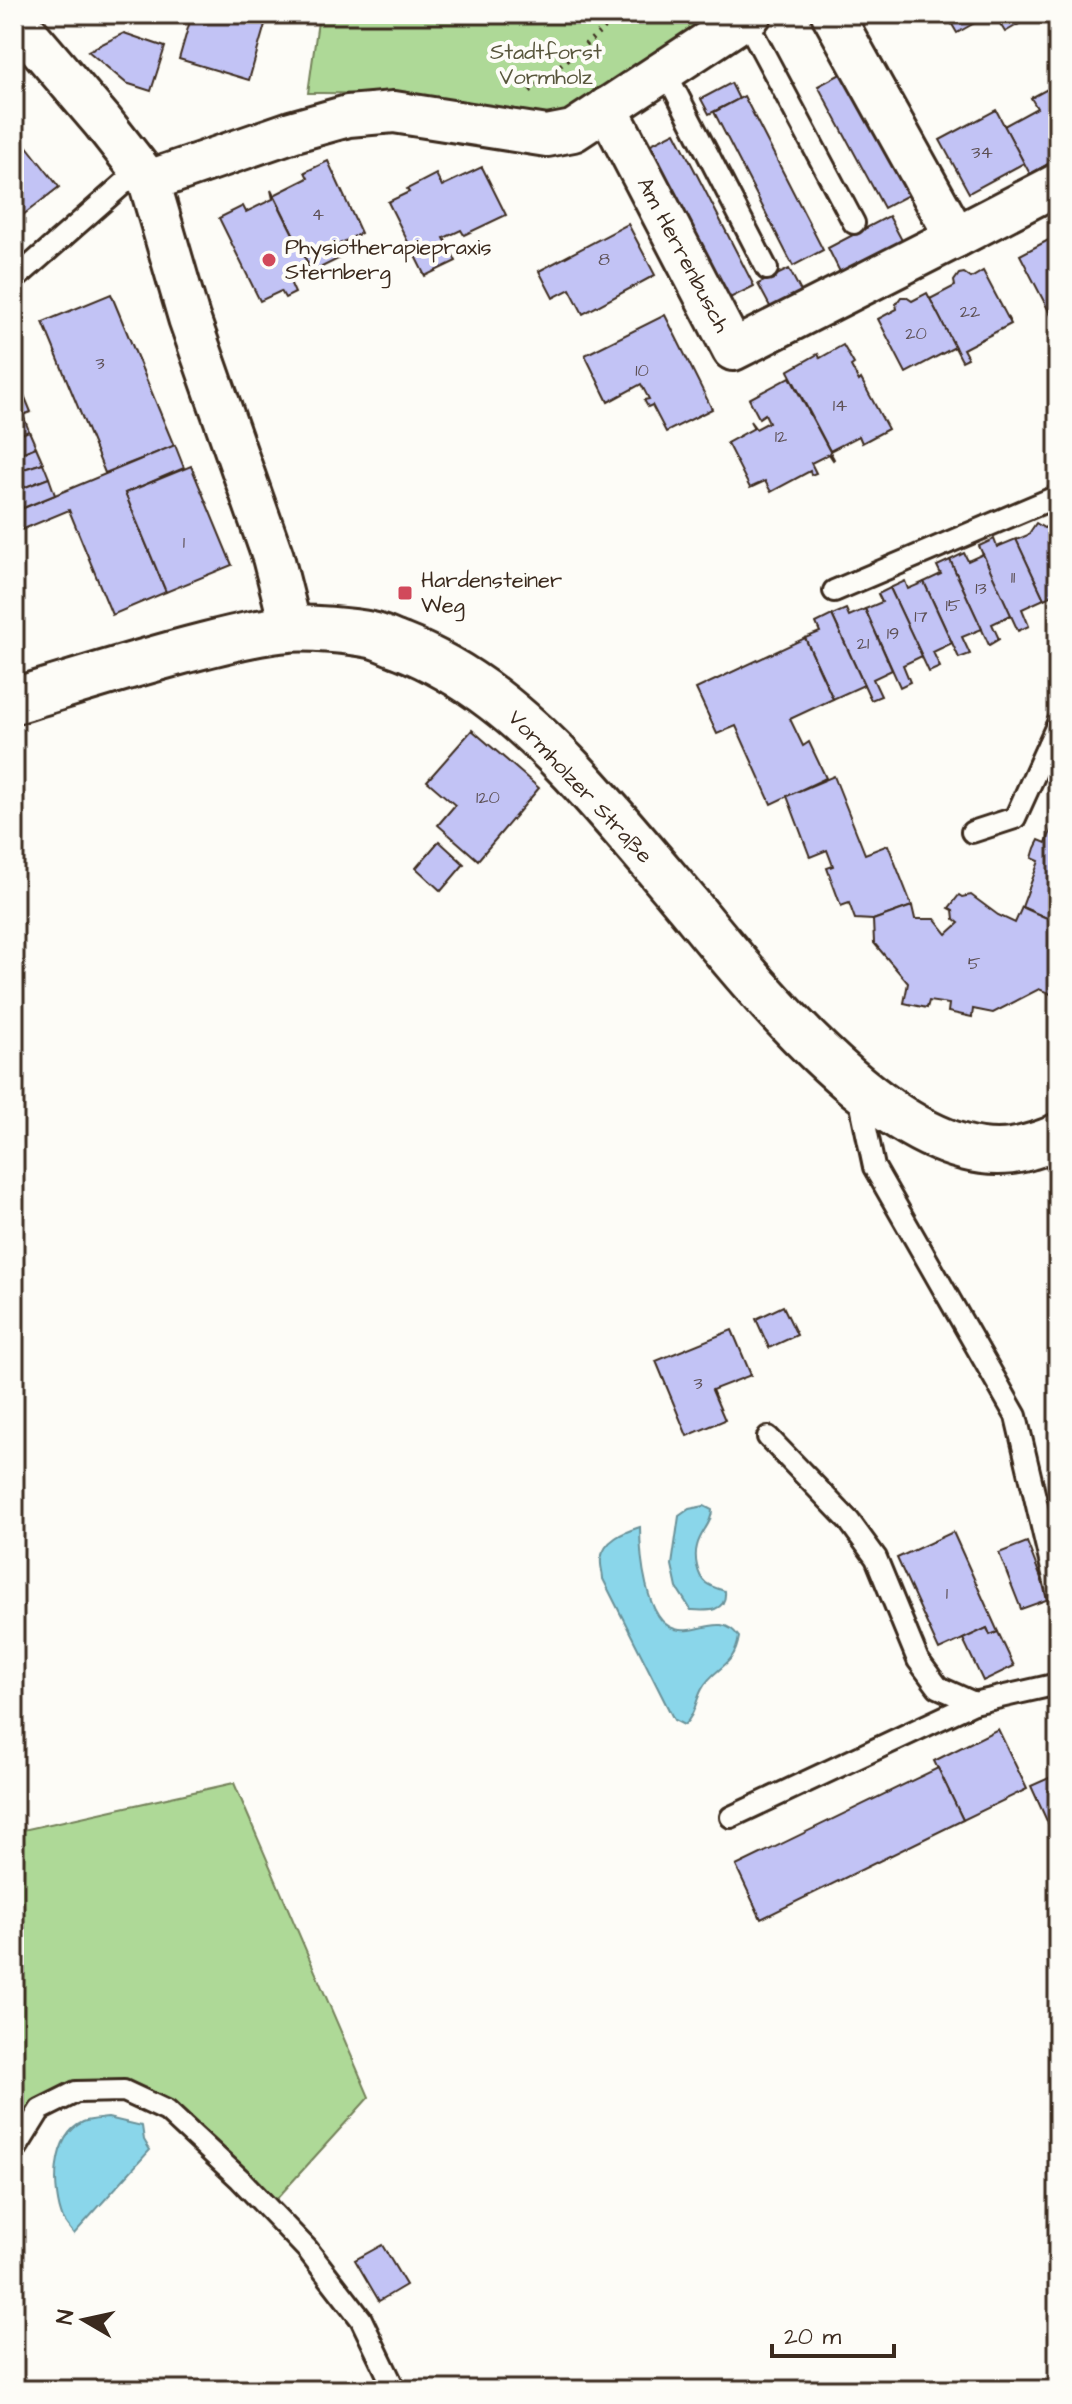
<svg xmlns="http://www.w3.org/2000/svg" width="1072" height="2404" font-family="'Architects Daughter',sans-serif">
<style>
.green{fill:#aed997;stroke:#74825a;stroke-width:2}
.water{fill:#8ad6ea;stroke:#6a9198;stroke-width:2}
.building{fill:#c2c3f5;stroke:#3b2a1e;stroke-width:2}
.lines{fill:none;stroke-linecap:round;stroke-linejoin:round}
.lane-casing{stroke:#3b2a1e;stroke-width:26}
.street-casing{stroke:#3b2a1e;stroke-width:46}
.secondary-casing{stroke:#3b2a1e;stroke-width:50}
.path{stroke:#3b2a1e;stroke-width:5;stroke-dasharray:2 6;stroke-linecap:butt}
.lane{stroke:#fdfcf7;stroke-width:20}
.street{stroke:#fdfcf7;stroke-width:40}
.secondary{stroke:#fdfcf7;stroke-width:44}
.poi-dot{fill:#d1495b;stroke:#fdfcf7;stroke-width:3}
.labels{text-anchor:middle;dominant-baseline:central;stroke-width:8;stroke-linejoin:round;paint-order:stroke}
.number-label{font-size:18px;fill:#5d5054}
.park-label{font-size:22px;fill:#58563c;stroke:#fdfcf7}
.poi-label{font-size:22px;fill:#3b2a1e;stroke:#fdfcf7;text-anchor:start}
.street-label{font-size:22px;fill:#3b2a1e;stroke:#fdfcf7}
</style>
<rect width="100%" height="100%" fill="#fdfcf7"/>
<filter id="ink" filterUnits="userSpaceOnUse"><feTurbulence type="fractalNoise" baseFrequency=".0125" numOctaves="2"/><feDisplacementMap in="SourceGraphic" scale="16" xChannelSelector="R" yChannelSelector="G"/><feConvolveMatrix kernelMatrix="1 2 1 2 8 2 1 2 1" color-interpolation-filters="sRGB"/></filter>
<g filter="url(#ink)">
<!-- green -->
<g class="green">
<path d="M319,14H710L566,116C532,117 507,110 474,105C419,97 364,92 308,93Z"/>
<path d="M234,1783L369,2097L272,2204L169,2105L73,2086L25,2124L14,2084V1832Z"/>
</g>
<!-- water -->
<g class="water">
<path d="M704,1506L712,1510C712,1524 700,1532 697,1546C694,1557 697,1576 706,1583C711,1587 719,1589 725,1591C727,1613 706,1611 691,1610L677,1588L672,1565L679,1516L689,1509Z"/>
<path d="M640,1527C640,1553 645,1621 675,1629C699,1636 720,1611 739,1637C734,1669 713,1667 702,1689C695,1702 695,1715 684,1725L674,1720L603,1579C603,1573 600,1565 601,1559C604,1540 624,1532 640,1527Z"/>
<path d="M108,2118L142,2126L144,2140L150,2150L74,2234C70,2229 66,2224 63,2219C52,2191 51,2137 83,2122C90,2119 100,2119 108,2118Z"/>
</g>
<!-- building -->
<g class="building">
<path d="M192,14H240L266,21L249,80L179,59Z"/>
<path d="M946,14H990L957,33Z"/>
<path d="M994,14H1030L1024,18L1026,20L1005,32Z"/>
<path d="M124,33L165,47L151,91L126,83L88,51Z"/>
<path d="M848,70L914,192L884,208L818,86Z"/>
<path d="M731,83L739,99L709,114L701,99Z"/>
<path d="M1053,86L1058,95V163L1055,160L1030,174L1004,126L1037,108L1031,98Z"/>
<path d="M744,96L823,250L793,266L714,112Z"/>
<path d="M996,110L1024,163L969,193L940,140Z"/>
<path d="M14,130L59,187L14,222Z"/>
<path d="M675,132L754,286L724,301L645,147Z"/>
<path d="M328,161L361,233L332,248L338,259L312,272L274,195L308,178L305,172Z"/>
<path d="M482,167L506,215L464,235L461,230L444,238L456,261L425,276L388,202L409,192L407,189L436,174L442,186Z"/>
<path d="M271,190L313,274L306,263L286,273L295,293L285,298L281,291L260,301L219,218L243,206L246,212L273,199Z"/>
<path d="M889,216L905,246L843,278L828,248Z"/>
<path d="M628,224L655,275L583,314L570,289L553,298L539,271Z"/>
<path d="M1058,235V313L1052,317L1020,255Z"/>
<path d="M789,269L805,299L774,314L758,284Z"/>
<path d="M983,271L1011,324L963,349L968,358L962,361L930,299L955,286L954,281L959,274L964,273L971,278Z"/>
<path d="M927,293L955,347L906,373L878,319L897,309L896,304L901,297H906L912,301Z"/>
<path d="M111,294L174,446L105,473L43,322Z"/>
<path d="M665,315L712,409L666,432L652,405L648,407L644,400L649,399L641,384L608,402L585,355Z"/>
<path d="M843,345L854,364L851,366L859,381L861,379L888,429L862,443L859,436L830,451L788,371L818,354L820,358Z"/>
<path d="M14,371L31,412L14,418Z"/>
<path d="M790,377L834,459L833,460L829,454L811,463L816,473L811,475L810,471L771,492L765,481L750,488L727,443L754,428L750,421L756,429L769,422L765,414L759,418L749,399Z"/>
<path d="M23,415L29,431L14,437V419Z"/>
<path d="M29,431L36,447L14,456V437Z"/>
<path d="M175,445L184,468L125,493L166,592L112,615L69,510L14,533V512Z"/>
<path d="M36,447L43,463L14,472V456Z"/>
<path d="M43,463L49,478L15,491L14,472Z"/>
<path d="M191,466L232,565L166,592L125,493Z"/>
<path d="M49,478L55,495L23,508L15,491Z"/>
<path d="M1058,521V593L1044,599L1016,540L1028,535L1036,523L1044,528Z"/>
<path d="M994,539L997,547L1016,539L1044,599L1022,609L1029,626L1018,631L979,546Z"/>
<path d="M964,553L968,561L983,554L1011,615L992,624L999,639L989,645L950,560Z"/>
<path d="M950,560L982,629L962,637L970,654L959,658L924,582L941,574L937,566Z"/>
<path d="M905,581L908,589L924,582L952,643L933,652L940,667L929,672L890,588Z"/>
<path d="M890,588L922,656L903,665L910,682L900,687L865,609L882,602L878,594Z"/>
<path d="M846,609L849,616L865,609L892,670L873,679L881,696L871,700L832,615Z"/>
<path d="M832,615L864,685L833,699L805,638L820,632L816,623Z"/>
<path d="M805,638L833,699L790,719L803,746L809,742L826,778L771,804L736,726L717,734L696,689Z"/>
<path d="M472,730L539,788L478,860L438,825L455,805L427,781Z"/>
<path d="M834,776L865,854L888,845L912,906L873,920L855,919L849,903L841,906L827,868L833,866L827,850L810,857L787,796Z"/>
<path d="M1055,821L1058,822V923L1022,907L1039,861L1032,858L1035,848L1039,840L1046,843Z"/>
<path d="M439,841L464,864L441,891L416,868Z"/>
<path d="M959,895L962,897L971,895L998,915L1015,923L1022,907L1058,923V997L1039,989L993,1013L973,1009L972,1017L948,1012L949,1004L929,1001L927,1008L904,1003L908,983L874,943L873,920L912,906L915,919H935L947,934L959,923L954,919L953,910L949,908Z"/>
<path d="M783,1306L797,1335L769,1348L756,1319Z"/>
<path d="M732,1330L751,1375L712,1390L725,1420L687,1436L656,1361Z"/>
<path d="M953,1532L998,1632L990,1635L987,1628L939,1650L897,1558Z"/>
<path d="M1027,1542L1049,1599L1021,1609L999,1553Z"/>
<path d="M987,1628L990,1635L998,1632L1014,1666L983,1681L963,1639Z"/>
<path d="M998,1729L1027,1789L963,1820L934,1761Z"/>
<path d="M938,1768L963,1820L761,1919L736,1866Z"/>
<path d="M1058,1774V1845L1031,1786Z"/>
<path d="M382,2245L406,2285L379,2301L355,2260Z"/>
<path d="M361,2381V2390H252V2385Z"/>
</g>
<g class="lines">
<!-- lane casing -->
<g class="lane-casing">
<g id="lane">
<path d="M745,18L854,223"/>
<path d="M665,71L767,269"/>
<path d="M14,280L139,170"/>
<path d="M834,591L1058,496"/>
<path d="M972,832L1015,818L1058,723"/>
<path d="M858,1091L874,1167L1016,1416L1058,1595"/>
<path d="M768,1437L849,1521L876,1558L918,1660L938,1687L974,1703"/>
<path d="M731,1817L974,1703L1058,1684"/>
<path d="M14,2152L40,2110L76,2092L124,2091L167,2111L240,2179L307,2249L361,2319L395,2390"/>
</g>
</g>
<!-- street casing -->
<g class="street-casing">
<g id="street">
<path d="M14,18L102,121L149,181L189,318L273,557L291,628"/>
<path d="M607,108L733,350L956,237L832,14"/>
<path d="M149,181L291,132L348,116L394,112L547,136L573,131L751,14"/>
<path d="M956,237L1058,184"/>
</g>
</g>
<!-- secondary casing -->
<g class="secondary-casing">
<path id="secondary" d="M14,701C77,682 139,662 202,646C230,639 260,631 289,629C307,627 353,631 371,635C381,637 391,643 401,646C468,672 524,720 573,772C613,815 651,861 689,906C754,985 911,1186 1029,1147C1039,1144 1049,1142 1058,1136"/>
</g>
<!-- path -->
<path class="path" d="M530,91L606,27L613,14"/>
<!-- lane -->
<use href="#lane" class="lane"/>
<!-- street -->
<use href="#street" class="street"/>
<!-- secondary -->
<use href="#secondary" class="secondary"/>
</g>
</g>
<!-- markers -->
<g class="poi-dot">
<circle cx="269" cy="260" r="8"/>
<rect x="397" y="585" width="16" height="16" rx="4"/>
</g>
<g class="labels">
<!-- number labels -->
<g class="number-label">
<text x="982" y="152">34</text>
<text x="318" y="214">4</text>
<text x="604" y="259">8</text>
<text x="970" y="311">22</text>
<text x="916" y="333">20</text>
<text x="100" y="363">3</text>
<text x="642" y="370">10</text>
<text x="840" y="405">14</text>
<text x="781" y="436">12</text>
<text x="184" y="542">1</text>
<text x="1013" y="577">11</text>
<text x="981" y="588">13</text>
<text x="953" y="605">15</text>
<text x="921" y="616">17</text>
<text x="893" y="633">19</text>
<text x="863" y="643">21</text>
<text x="488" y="797">120</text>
<text x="974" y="963">5</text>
<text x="698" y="1383">3</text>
<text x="947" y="1593">1</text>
</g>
<!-- park labels -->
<g class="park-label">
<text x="546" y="52">Stadtforst<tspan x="546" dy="25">Vormholz</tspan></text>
</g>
<!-- poi labels -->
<g class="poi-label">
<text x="285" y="247">Physiotherapiepraxis<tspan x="285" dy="25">Sternberg</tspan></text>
<text x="421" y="580">Hardensteiner<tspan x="421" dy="25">Weg</tspan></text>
</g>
<!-- street labels -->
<g class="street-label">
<text transform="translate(683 255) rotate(62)">Am Herrenbusch</text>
<text transform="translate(580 787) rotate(47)">Vormholzer Straße</text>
</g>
</g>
<!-- margin -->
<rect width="1072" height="2404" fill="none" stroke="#fdfcf7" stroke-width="48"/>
<rect x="24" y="24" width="1024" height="2356" fill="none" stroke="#3b2a1e" stroke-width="3" filter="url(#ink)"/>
<!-- north arrow -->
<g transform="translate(84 2320) rotate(279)" stroke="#fdfcf7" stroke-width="6" paint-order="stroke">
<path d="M0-6L14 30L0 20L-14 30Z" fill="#3b2a1e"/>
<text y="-12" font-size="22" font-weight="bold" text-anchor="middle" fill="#3b2a1e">N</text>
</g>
<!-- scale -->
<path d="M772 2344v12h122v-12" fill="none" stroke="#3b2a1e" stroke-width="4"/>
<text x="784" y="2344" font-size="24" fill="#3b2a1e" stroke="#fdfcf7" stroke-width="6" paint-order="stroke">20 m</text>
</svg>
